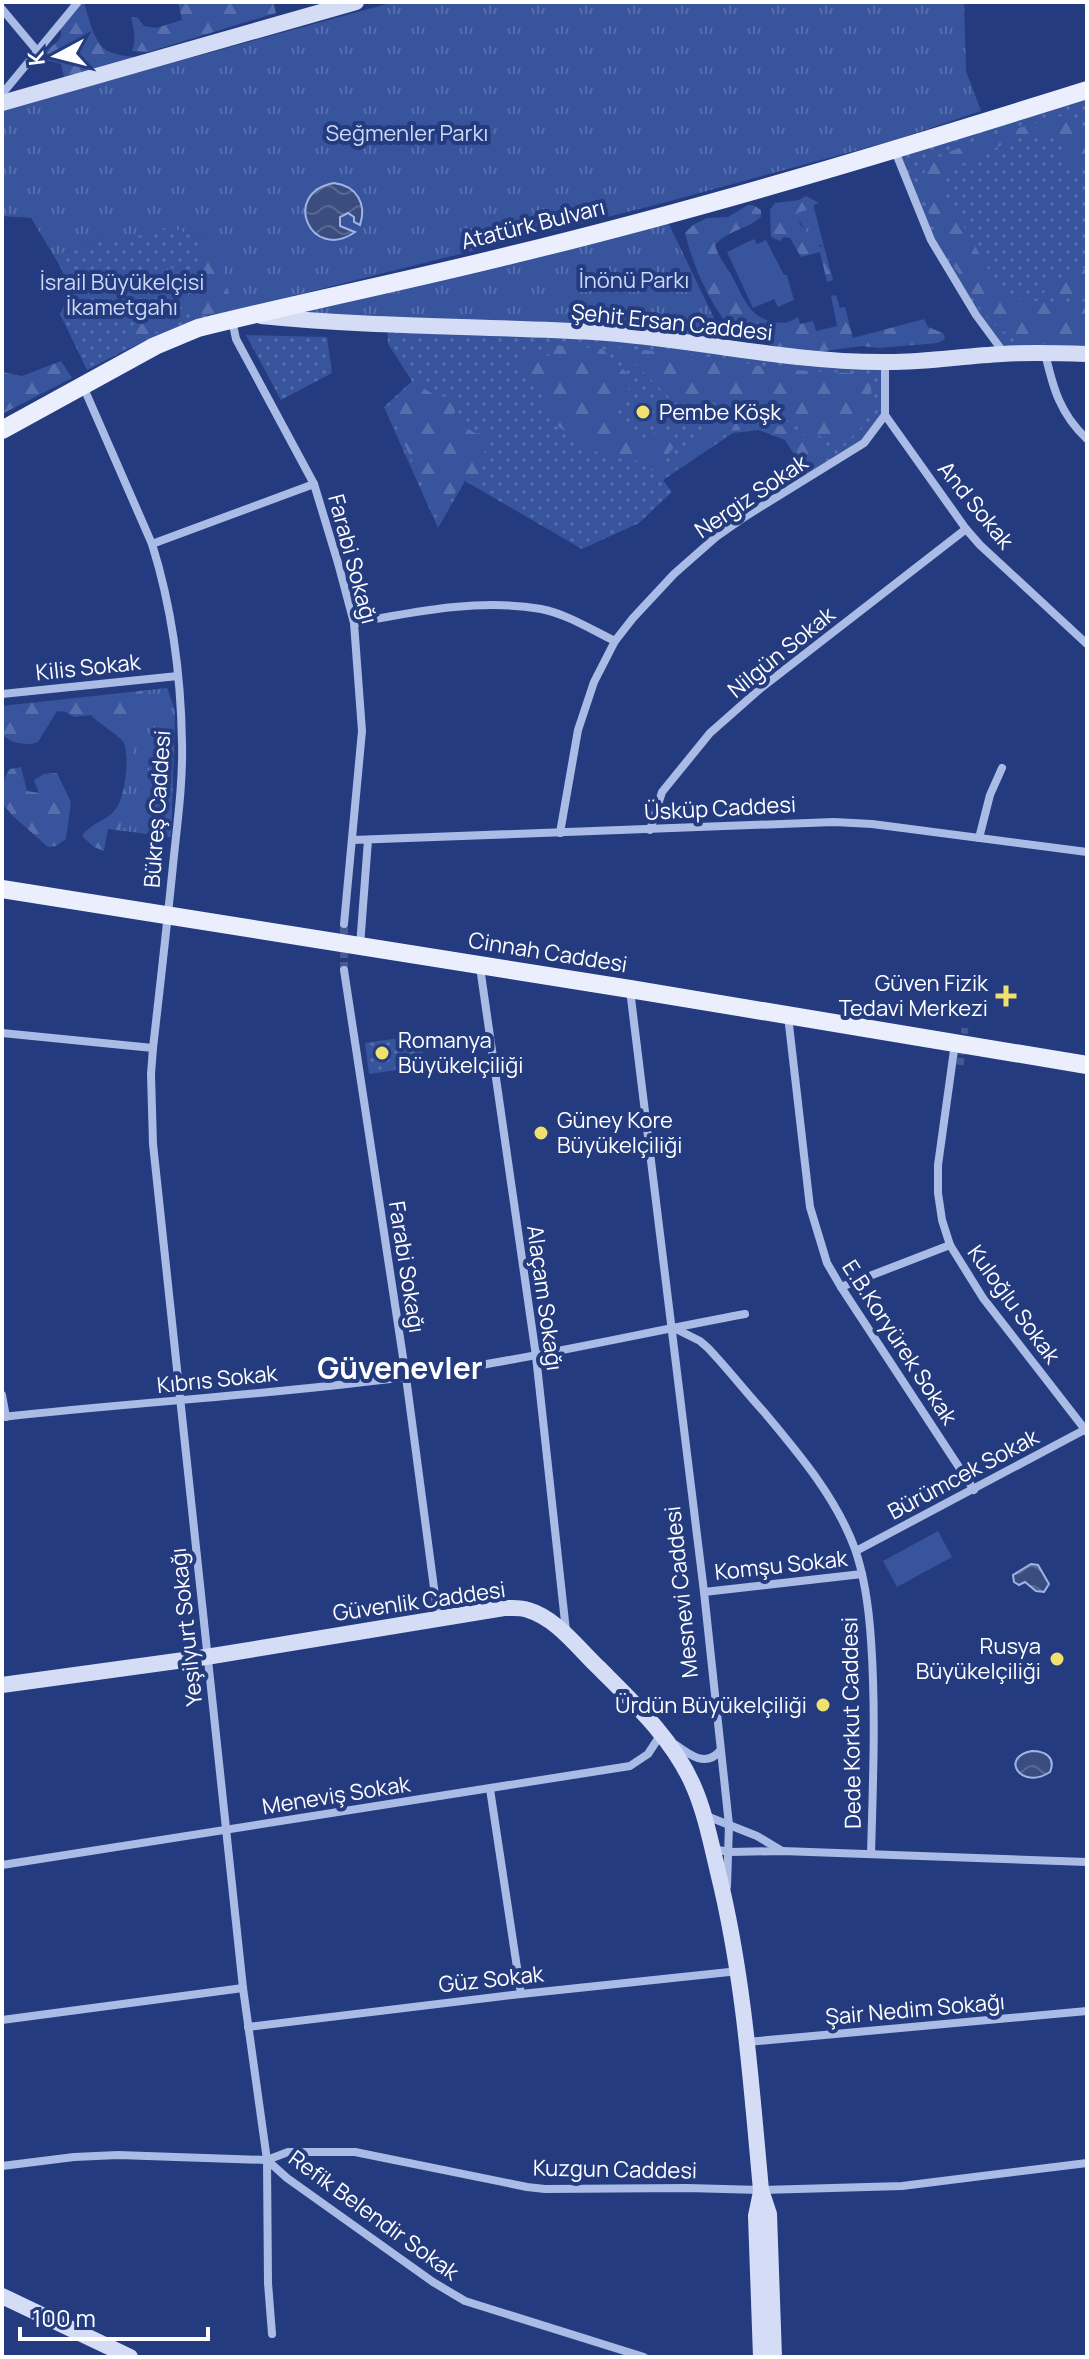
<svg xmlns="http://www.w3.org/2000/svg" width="1089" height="2359" font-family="Manrope,sans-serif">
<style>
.grass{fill:url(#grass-dots)}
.forest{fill:url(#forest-firs)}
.park{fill:url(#park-tufts)}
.pitch{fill:#38549c}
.water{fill:url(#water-waves);stroke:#9eb4e7;stroke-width:2}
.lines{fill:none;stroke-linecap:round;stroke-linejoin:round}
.pedestrian-tunnel{stroke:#455992;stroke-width:7;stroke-dasharray:7 3.5;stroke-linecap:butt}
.minor-tunnel{stroke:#455992;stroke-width:8;stroke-dasharray:8 4;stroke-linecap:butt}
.minor{stroke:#aabbe6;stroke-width:8}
.secondary{stroke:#d4ddf5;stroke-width:16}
.primary{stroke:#ebeffd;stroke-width:18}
.poi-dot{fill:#f0e16e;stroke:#243c7f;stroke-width:3}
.labels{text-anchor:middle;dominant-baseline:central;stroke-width:8;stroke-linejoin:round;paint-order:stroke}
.park-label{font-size:22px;fill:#cdd8f5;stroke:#243c7f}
.street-label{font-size:22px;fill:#fff;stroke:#243c7f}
.poi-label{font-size:22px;fill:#fff;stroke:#243c7f;text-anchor:start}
.district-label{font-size:30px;font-weight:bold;fill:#fff;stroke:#243c7f}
</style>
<defs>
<pattern id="grass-dots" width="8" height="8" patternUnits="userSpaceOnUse" patternTransform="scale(2)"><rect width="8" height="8" fill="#38549c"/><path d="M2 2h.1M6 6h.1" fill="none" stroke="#566eab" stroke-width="1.8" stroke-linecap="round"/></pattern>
<pattern id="forest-firs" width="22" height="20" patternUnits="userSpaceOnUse" patternTransform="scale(2)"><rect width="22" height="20" fill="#38549c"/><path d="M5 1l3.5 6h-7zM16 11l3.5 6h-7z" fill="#566eab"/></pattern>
<pattern id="park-tufts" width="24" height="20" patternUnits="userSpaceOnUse" patternTransform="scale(2)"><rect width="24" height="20" fill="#38549c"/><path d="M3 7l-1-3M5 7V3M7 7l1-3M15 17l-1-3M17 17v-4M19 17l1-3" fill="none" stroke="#566eab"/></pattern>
<pattern id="water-waves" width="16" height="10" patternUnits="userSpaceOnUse" patternTransform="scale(2)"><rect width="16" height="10" fill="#3b4d7e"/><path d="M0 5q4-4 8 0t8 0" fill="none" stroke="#586891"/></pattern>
</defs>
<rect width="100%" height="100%" fill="#243c7f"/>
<!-- grass -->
<g class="grass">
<path d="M1087,90V354H1004L931,240L895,151Z"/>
<path d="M168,227L205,239L223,270L233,311C179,321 134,346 87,370L60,314C72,288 68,280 54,256L108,237Z"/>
<path d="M387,325L593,333L885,362V415L864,443L809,478L785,440L759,430L733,433L663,480L672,492L639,523L582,549L465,481L438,528L384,407L412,381L388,344Z"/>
<path d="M246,335L327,337L332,373L281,400Z"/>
<path d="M420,1035L425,1066L369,1074L365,1043Z"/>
</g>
<!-- forest -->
<g class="forest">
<path d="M78,2H84C99,57 102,54 157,59L67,80L64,77L61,64L46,60L45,52L57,42L61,36V24Z"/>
<path d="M178,2H273L276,13L148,52L132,51C136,40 134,29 131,17H137L144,26L156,28L182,20Z"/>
<path d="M1072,113L1087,141V163L1072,171C1060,145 1058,129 1025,134L945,172L941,187L1002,293C1025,306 1060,298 1087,308V343L1043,344L1019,341L1001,330L982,311L937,238L920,187L922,177L930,163L946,153L997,134Z"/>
<path d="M806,196L819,203L814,205V208L798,213L800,225L811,234L820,247L824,246L833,280L827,282L820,252L801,257L790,238L784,237L780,241L771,237L770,210L775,203L799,200Z"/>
<path d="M748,205H753L761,210V217C746,230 728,230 715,245C718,256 724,263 730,273C743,294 747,318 775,322C785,324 790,322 798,317L800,324L813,321L816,331L837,326L831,296L836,295L840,308L845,307L853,338L924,319L928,327L943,333L945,339L938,343L879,348L862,346L817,352L776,347L759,339L748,327L727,324C707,297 693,266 685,233L693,225L707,218L728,217Z"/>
<path d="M203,220L256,304L205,315L183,306L171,311L165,327L130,346L124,334L154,306L159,297L160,276L169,267L182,274L197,268L205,240L195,226Z"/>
<path d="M1079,268H1087V300L1075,296L1043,294L1051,283Z"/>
<path d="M553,345L602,349L635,381L611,410L645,442L662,425L680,441L667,455L657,461L647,462L603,456L559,427L552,419L537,377L514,364L517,356L531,354L552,356Z"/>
<path d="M617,347L728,359L763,367L805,371L871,374C872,414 873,422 839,447L796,422L755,415L689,416Z"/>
<path d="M61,361L72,378L2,414V372L22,376Z"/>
<path d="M417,380L425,385L423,388L440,398L442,396L454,401L453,403L458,406L454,414L461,418L460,421L465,424V427L477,434L482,426L495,434L484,452L489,455L479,470L482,473L475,485L464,478L439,520L388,408Z"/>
<path d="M754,422L794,428L831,453L808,469L788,439L761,428L730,431L663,477L650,469C679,466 688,433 715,425C726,421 742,423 754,422Z"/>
<path d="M167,688L175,711L171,837L108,829L104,851L94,847L82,836C93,821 105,822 115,810C125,799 130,756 124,743C120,736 98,723 91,715L74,717L66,712L57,711L38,742C25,746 12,744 2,734V706Z"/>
<path d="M21,767L27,791L39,793L34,780L44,774L57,773L71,802L66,839L56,846L48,847L13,816L2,803C2,789 2,780 10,769Z"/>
</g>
<!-- park -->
<g class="park">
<path d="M394,2H964L966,71L981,111L895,140L663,203L233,311L223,270L205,239L168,227L117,242L108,237L54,256L31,218L2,216V110Z"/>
<path d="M814,208L824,246L814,244C809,230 800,228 797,213Z"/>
<path d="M665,216L728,347L251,315Z"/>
<path d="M167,688L175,711L171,837L120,830L143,691Z"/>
</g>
<!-- pitch -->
<g class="pitch">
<path d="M754,239L757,244L766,240L784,275H787L794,300L778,307L774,299L753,308L727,252Z"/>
<path d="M938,1531L952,1557L897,1587L883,1561Z"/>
</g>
<!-- water -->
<g class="water">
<path d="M334,183C357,186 367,204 360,225L354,222V217L348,213L340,217V226L355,232C311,263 280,193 334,183Z"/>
<path d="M1031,1564L1038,1565L1049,1584L1044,1592L1036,1591L1025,1582L1019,1585L1014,1582L1013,1575Z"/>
<path d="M1032,1751C1046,1751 1056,1758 1050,1772C1021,1791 999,1757 1032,1751Z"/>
</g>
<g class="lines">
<!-- pedestrian-tunnel -->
<path class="pedestrian-tunnel" d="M960,1065L965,1028"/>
<!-- minor-tunnel -->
<path class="minor-tunnel" d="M344,970V924"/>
<!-- minor -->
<g class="minor">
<path d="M2,9L38,52"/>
<path d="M2,94L78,2"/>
<path d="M895,151L931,240L976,315L1004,353"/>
<path d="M232,320L236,339L314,484L338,563L354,623L362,731L344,924"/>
<path d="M1045,353C1053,388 1060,414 1087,439"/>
<path d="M885,362V415L966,529L980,545L1087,644"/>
<path d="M83,386L152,544C172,608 181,676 182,743C183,784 177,825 173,865C167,926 160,987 153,1048L151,1074L153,1144L243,1988L267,2160L268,2283L272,2334"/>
<path d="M152,544L314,484"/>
<path d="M354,623C414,612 480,598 541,609C567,614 592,630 615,641"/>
<path d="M2,694L178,676"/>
<path d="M650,830L662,792L710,733L761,688L966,529"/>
<path d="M560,833L578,730L594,682L615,641L633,618L674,574L716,537L746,516L864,443L885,415"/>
<path d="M979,838L990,795L1002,768"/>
<path d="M353,840L834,822L872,824L1087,852"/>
<path d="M360,946L368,840"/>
<path d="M480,967L536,1356L566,1631"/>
<path d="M344,970L406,1377L438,1618"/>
<path d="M630,990L704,1592L729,1825L727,1886"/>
<path d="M788,1016L810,1207L827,1263L841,1287L974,1490"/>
<path d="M2,1033L153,1048"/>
<path d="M955,1043L938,1165V1193L942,1220L950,1245L983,1298L1087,1432"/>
<path d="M841,1287L950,1245"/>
<path d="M672,1327L700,1341L708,1348C727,1368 745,1391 764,1412C799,1454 836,1497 855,1549C865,1578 869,1610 871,1640C876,1711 873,1783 871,1854"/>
<path d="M2,1395L6,1417"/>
<path d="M2,1417C136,1402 271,1395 405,1377C520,1361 632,1335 745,1314"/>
<path d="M856,1551L1086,1429"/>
<path d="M704,1592L862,1574"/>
<path d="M676,1745C691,1756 706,1767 720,1751"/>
<path d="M490,1789L521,1994"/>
<path d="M704,1815L757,1836L782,1851"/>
<path d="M712,1849L730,1852L782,1851L1087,1862"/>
<path d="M2,1865L630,1766L648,1754L661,1734L662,1735"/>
<path d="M2,2020L243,1988"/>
<path d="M248,2027L521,1994L739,1971"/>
<path d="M747,2042L1087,2011"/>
<path d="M267,2160L287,2178L433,2282L465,2301L644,2357"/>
<path d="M2,2166L74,2157L118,2155L267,2160L288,2152H355L527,2187L545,2189L687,2188L761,2190L902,2186L1087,2163"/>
</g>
<!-- secondary -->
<g class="secondary">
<path d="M2,103L356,2"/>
<path d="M261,316C371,327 482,326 593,332C690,338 784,362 882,362C922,363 962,356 1002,354C1030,352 1059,353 1087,354"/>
<path d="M2,1685L206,1657L504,1608C512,1608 521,1607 528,1610C556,1618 578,1648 598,1667C633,1702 673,1739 693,1785C705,1812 711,1843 718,1872C744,1977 751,2083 761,2190L769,2214L774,2357"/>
<path d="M761,2192L756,2216L761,2357"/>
<path d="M2,2296L130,2357"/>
</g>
<!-- primary -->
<g class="primary">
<path d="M2,430L155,346L198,328C302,302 407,281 511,255C705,208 896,150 1087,90"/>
<path d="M2,889L630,989L1087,1065"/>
</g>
</g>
<!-- markers -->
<g class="poi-dot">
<circle cx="643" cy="412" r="8"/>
<path d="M1002 984h8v8h8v8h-8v8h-8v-8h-8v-8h8z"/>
<circle cx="382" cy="1053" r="8"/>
<circle cx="541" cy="1133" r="8"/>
<circle cx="1057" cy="1659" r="8"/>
<circle cx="823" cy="1705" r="8"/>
</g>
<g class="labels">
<!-- park labels -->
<g class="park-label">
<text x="407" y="133">Seğmenler Parkı</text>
<text x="634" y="280">İnönü Parkı</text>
<text x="122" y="282">İsrail Büyükelçisi<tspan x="122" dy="25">İkametgahı</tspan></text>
</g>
<!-- street labels -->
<g class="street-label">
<text transform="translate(533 224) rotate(-14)">Atatürk Bulvarı</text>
<text transform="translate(672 322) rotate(6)">Şehit Ersan Caddesi</text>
<text transform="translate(751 496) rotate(-34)">Nergiz Sokak</text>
<text transform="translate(976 505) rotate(51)">And Sokak</text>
<text transform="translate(353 559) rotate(75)">Farabi Sokağı</text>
<text transform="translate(781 652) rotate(-39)">Nilgün Sokak</text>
<text transform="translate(88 667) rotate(-6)">Kilis Sokak</text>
<text transform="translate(720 808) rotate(-3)">Üsküp Caddesi</text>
<text transform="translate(157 809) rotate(-86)">Bükreş Caddesi</text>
<text transform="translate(548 952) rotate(9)">Cinnah Caddesi</text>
<text transform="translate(407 1267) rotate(81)">Farabi Sokağı</text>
<text transform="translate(545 1298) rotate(82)">Alaçam Sokağı</text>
<text transform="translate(1014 1304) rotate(54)">Kuloğlu Sokak</text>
<text transform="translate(900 1342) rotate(57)">E.B.Koryürek Sokak</text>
<text transform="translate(217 1379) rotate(-6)">Kıbrıs Sokak</text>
<text transform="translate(963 1474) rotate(-28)">Bürümcek Sokak</text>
<text transform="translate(781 1565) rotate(-6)">Komşu Sokak</text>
<text transform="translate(681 1592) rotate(-96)">Mesnevi Caddesi</text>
<text transform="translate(419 1601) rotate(-8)">Güvenlik Caddesi</text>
<text transform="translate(186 1627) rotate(-96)">Yeşilyurt Sokağı</text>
<text transform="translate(851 1723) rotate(-91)">Dede Korkut Caddesi</text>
<text transform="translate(336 1795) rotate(-9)">Meneviş Sokak</text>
<text transform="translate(491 1979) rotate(-6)">Güz Sokak</text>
<text transform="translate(915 2009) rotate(-5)">Şair Nedim Sokağı</text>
<text transform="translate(615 2169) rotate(1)">Kuzgun Caddesi</text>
<text transform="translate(374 2215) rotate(36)">Refik Belendir Sokak</text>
</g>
<!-- poi labels -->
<g class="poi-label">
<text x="659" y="412">Pembe Köşk</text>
<text x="988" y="983" text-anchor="end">Güven Fizik<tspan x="988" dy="25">Tedavi Merkezi</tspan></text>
<text x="398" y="1040">Romanya<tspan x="398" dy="25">Büyükelçiliği</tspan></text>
<text x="557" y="1120">Güney Kore<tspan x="557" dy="25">Büyükelçiliği</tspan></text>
<text x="1041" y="1646" text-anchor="end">Rusya<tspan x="1041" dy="25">Büyükelçiliği</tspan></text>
<text x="807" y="1705" text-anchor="end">Ürdün Büyükelçiliği</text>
</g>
<!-- district labels -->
<g class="district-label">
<text x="400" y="1367">Güvenevler</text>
</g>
</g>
<!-- border -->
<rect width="1089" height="2359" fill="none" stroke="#ffffff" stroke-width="8"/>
<!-- north arrow -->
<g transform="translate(56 56) rotate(263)" stroke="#243c7f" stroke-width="6" paint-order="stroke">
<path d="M0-6L14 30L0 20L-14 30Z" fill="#ffffff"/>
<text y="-12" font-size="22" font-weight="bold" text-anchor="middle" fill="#ffffff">K</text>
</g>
<!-- scale -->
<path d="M20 2327v12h188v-12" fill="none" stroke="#ffffff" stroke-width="4"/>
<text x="32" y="2327" font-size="24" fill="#ffffff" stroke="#243c7f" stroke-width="6" paint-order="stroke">100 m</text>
</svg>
